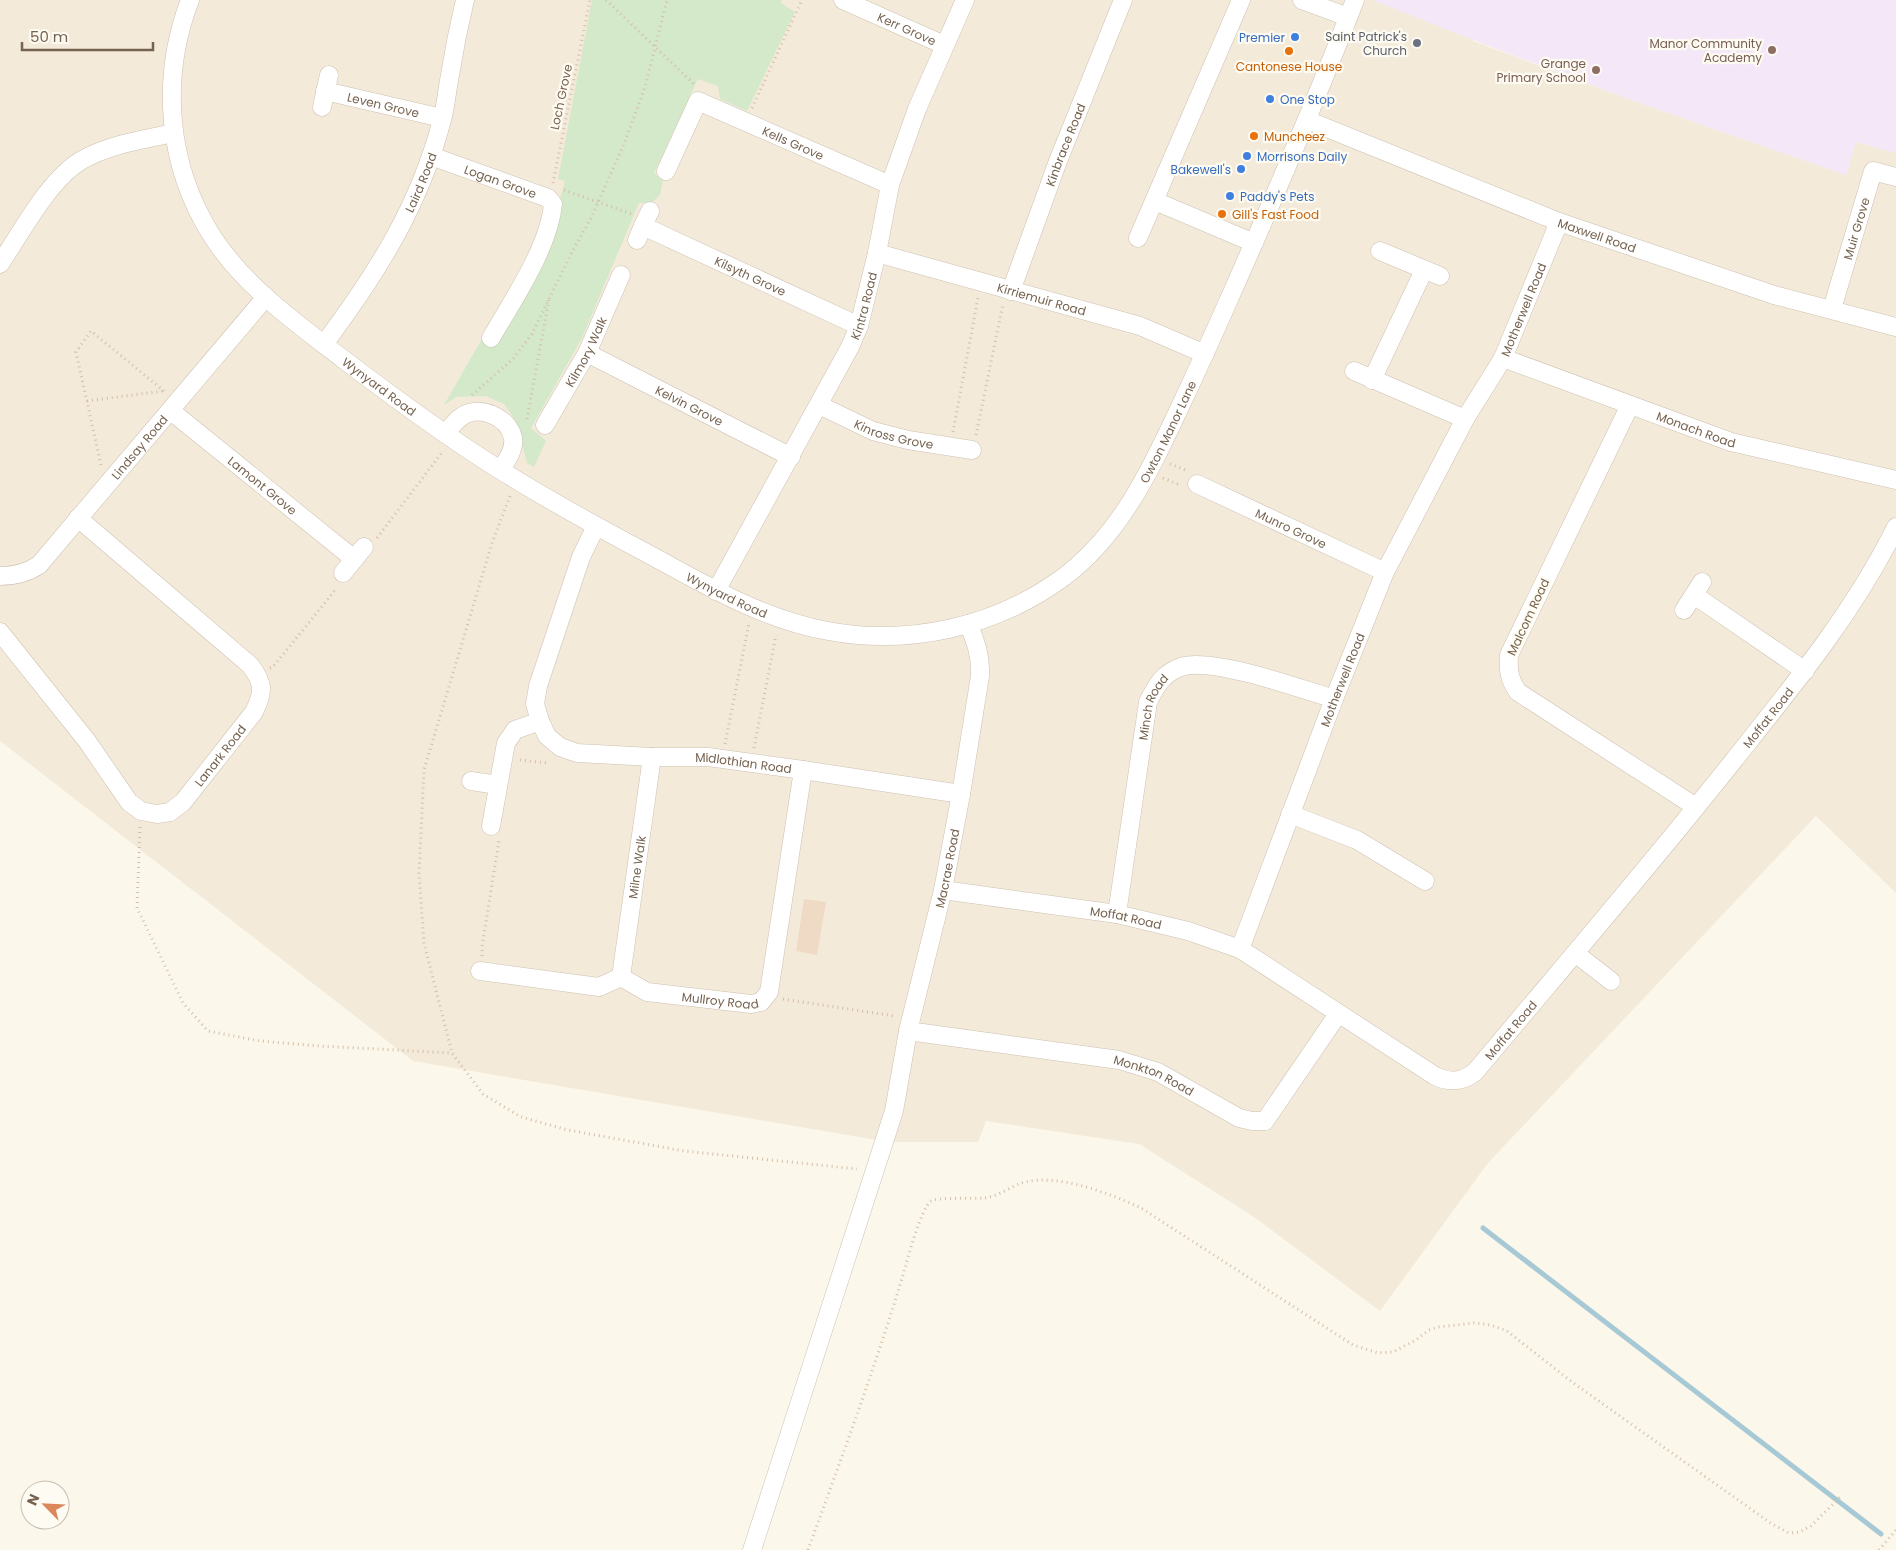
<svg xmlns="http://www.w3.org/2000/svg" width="1896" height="1550" font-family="Poppins,sans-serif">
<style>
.residential{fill:#f3eada}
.education{fill:#f4e8f8}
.green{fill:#d3e9ca}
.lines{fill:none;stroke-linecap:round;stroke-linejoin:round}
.stream{stroke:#a7c9d5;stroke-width:5}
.building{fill:#efdbc5}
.minor-casing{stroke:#cdc1b1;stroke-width:19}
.path{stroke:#d5bea7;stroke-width:3;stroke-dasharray:1 4;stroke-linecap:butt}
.minor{stroke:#fff;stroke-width:18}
.shop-dot{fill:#3f7fe0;stroke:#fefbf2;stroke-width:2}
.worship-dot{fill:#6b7280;stroke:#fefbf2;stroke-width:2}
.education-dot{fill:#8d6e63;stroke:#fefbf2;stroke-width:2}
.food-dot{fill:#e8710a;stroke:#fefbf2;stroke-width:2}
.labels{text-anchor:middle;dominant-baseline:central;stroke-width:4.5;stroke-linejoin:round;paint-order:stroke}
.street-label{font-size:12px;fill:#75624f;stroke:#fefbf2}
.worship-label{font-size:12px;fill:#5b616d;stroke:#fefbf2;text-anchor:end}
.shop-label{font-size:12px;fill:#366cbe;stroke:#fefbf2;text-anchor:start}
.education-label{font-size:12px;fill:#785e54;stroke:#fefbf2;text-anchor:end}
.food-label{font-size:12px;fill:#c56008;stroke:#fefbf2;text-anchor:start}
</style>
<rect width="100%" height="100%" fill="#fbf7eb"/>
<!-- residential -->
<path class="residential" d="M0,0H1489L1473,41L1631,100L1846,175L1856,142L1896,153V893L1816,816L1488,1163L1380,1311L1254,1217L1139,1144L986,1121L978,1142H889L413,1061L0,741Z"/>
<!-- education -->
<path class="education" d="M1375,0H1896V153L1856,142L1846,175L1631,100L1473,40L1375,1Z"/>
<!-- green -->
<path class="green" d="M592,0H782L781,3L795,12L747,111L720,99L718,86L698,79L654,173L663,180L660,195L651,203H639L582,338L531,428L546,441L534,467L527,463L516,421L504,404L486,396L456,397L444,405L483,337L543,261L565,181L558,179Z"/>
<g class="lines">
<!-- stream -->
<path class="stream" d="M1483,1228L1881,1534"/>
</g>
<!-- building -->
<path class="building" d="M804,899L826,902L817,955L796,951Z"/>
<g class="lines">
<!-- minor casing -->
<g class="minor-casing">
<g id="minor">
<path id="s1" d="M190,0C160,78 167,165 212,236C244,286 296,323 343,359C393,397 444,435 497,468C548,500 601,529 654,557C709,587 765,620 828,631C909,646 994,627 1061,579C1119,537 1150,471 1179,409C1195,375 1211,340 1226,306C1271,205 1315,103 1355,0"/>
<path id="s2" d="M843,0L944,45"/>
<path d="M1302,0L1348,17"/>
<path id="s3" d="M325,91L442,118"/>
<path d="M322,107L329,75"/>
<path id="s4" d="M1307,120L1559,222L1774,295L1896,327"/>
<path id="s5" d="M431,156L548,198L553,204C549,247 513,300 491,338"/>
<path id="s6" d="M666,171L698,101L890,185"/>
<path d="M1155,201L1254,243"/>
<path id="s7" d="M650,211L643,226L859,326"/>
<path d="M1138,238L1241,0"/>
<path d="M637,240L643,226"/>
<path d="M1380,251L1440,276"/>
<path id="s8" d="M877,253L1140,326L1205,354"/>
<path d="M0,264C21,233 49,179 82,160C110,144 143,140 173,133"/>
<path id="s9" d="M1011,291L1058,161L1123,0"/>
<path id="s10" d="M1832,309L1873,171L1896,177"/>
<path id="s11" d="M324,344C377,273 419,207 442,120C446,105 447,90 450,75C454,50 459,25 465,0"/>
<path id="s12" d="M587,353L791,457"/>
<path id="s13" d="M1503,358L1731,442L1896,480"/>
<path d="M1354,371L1465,419"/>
<path d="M1372,380L1424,270"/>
<path id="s14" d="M819,405L873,431L908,440L972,450"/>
<path d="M1630,405L1509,655C1508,670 1509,680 1518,692L1696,807"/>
<path id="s15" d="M171,411L354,559"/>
<path id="s16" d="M545,425L587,353L621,275"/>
<path d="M445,434C450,429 455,421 461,417C479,404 509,417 513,438C515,450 506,461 501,470"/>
<path id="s17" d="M1197,484L1385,572"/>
<path id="s18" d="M596,526L581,557L538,686L535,704L540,721L547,736L560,747L577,753L652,757H708L803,770L961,794"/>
<path d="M343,573L364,547"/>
<path id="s19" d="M0,576C15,576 27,573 39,565L266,297"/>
<path id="s20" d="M716,591L850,347L859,326L877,253L890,185L917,109L965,0"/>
<path d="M1694,595L1805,671"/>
<path d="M1684,610L1702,582"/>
<path id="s21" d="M0,632L87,741L129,802L141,811L157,814L170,812L183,802L254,712C264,692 264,683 250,665L78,518"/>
<path d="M471,781L498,785"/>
<path d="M1290,814L1357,840L1425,881"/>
<path d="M491,826L506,743L515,730L540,721"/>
<path id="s22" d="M943,890L1117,914L1188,931L1240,949L1435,1076C1450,1083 1462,1082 1475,1072C1562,968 1650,866 1734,760C1793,686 1854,612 1896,527"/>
<path id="s23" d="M1117,914L1148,702C1156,686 1163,673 1181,667C1209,656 1302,689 1334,699"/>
<path id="s24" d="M1240,949L1334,699L1385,572L1465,419L1503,358L1559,222"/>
<path d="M1575,953L1611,981"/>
<path id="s25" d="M480,971L599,987L621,977L647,992L751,1004L761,1002L769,992L803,770"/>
<path id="s26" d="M621,977L652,757"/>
<path id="s27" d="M908,1031L1119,1060L1158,1072L1239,1118L1252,1121H1265L1338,1014"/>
<path id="s28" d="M752,1550L894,1111L908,1031L943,890L961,794L980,676C981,658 976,640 968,624"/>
</g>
</g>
<!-- path -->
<g class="path">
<path d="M606,0L694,84"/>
<path d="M752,108L802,0"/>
<path d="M553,183L590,0"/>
<path d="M564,190L632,214"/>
<path d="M472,395L513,359L532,334L571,254L591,218L624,144L645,87L667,0"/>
<path d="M87,401L163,391"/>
<path d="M527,419L549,299"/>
<path d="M953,432L978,298"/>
<path d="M976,435L1003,304"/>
<path d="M1170,464L1188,471"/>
<path d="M101,465L76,352L91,331L164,391"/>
<path d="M1163,478L1180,485"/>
<path d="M510,496L492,543L424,770L419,873L424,943L452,1053L483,1094L521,1117L568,1130L684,1151L857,1169"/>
<path d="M377,538L443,451"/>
<path d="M270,668L273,667L336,589"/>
<path d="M725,744L749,623"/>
<path d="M754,748L776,635"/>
<path d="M520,760L547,763"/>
<path d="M140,827L137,908L183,1003L208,1031L260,1041L320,1046L452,1053"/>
<path d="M482,956V947L499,841"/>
<path d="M783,999L895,1016"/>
<path d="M808,1550C841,1459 875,1368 903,1275C907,1261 921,1208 931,1201C936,1197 974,1199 983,1198C999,1197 1010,1186 1025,1182C1060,1174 1109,1193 1141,1208L1353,1345L1378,1353L1393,1352L1416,1340L1429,1330L1438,1327L1474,1323L1491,1325L1507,1331L1572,1382L1772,1524L1789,1533L1800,1532L1811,1526L1842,1495"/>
<path d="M1879,1550L1896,1530"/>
</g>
<!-- minor -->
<use href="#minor" class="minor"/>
</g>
<!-- markers -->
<g class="shop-dot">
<circle cx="1295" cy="37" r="5"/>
<circle cx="1270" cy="99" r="5"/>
<circle cx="1247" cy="156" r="5"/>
<circle cx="1241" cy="169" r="5"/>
<circle cx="1230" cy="196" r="5"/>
</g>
<circle class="worship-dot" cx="1417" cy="43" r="5"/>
<g class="education-dot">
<circle cx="1772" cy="50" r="5"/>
<circle cx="1596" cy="70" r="5"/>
</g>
<g class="food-dot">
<circle cx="1289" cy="51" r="5"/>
<circle cx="1254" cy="136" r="5"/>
<circle cx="1222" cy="214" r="5"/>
</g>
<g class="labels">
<!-- street labels -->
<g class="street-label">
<text stroke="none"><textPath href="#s2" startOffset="70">Kerr Grove</textPath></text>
<text transform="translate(561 97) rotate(-78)">Loch Grove</text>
<text stroke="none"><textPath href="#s3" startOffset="60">Leven Grove</textPath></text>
<text stroke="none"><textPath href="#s6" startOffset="181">Kells Grove</textPath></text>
<text stroke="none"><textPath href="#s9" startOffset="156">Kinbrace Road</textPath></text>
<text stroke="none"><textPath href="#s5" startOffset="74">Logan Grove</textPath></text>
<text stroke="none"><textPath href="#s11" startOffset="189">Laird Road</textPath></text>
<text stroke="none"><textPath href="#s10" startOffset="84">Muir Grove</textPath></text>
<text stroke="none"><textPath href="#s4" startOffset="312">Maxwell Road</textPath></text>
<text stroke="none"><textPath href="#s7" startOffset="135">Kilsyth Grove</textPath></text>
<text stroke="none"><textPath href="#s8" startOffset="171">Kirriemuir Road</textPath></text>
<text stroke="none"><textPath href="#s20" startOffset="322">Kintra Road</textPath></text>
<text stroke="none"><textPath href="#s24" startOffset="701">Motherwell Road</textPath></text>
<text stroke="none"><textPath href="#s16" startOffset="84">Kilmory Walk</textPath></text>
<text stroke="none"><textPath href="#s1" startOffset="472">Wynyard Road</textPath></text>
<text stroke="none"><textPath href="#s12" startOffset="115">Kelvin Grove</textPath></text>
<text stroke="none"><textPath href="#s13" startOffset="206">Monach Road</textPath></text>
<text stroke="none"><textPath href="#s1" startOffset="1415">Owton Manor Lane</textPath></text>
<text stroke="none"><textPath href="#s14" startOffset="81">Kinross Grove</textPath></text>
<text stroke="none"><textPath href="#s19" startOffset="196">Lindsay Road</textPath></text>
<text stroke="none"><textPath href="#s15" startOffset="118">Lamont Grove</textPath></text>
<text stroke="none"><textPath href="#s17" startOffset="104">Munro Grove</textPath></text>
<text stroke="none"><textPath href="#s1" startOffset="878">Wynyard Road</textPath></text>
<text transform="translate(1528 617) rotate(-65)">Malcom Road</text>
<text stroke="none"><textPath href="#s24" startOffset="288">Motherwell Road</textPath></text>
<text stroke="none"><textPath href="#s23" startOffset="211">Minch Road</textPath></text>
<text stroke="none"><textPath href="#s22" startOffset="1039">Moffat Road</textPath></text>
<text stroke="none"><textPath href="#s21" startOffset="334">Lanark Road</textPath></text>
<text stroke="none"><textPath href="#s18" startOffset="425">Midlothian Road</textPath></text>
<text stroke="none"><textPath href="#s26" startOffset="111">Milne Walk</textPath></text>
<text stroke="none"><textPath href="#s28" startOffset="710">Macrae Road</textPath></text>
<text stroke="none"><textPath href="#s22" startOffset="185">Moffat Road</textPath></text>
<text stroke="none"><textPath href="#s25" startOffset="248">Mullroy Road</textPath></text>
<text stroke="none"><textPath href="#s22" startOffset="634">Moffat Road</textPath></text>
<text stroke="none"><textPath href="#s27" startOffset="251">Monkton Road</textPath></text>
</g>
<!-- worship labels -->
<g class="worship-label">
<text x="1407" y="36">Saint Patrick's<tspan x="1407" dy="14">Church</tspan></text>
</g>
<!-- shop labels -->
<g class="shop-label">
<text x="1285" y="37" text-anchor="end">Premier</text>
<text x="1280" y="99">One Stop</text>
<text x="1257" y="156">Morrisons Daily</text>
<text x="1231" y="169" text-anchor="end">Bakewell's</text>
<text x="1240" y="196">Paddy's Pets</text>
</g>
<!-- education labels -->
<g class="education-label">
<text x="1762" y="43">Manor Community<tspan x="1762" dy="14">Academy</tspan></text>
<text x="1586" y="63">Grange<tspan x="1586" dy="14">Primary School</tspan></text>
</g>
<!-- food labels -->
<g class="food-label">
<text x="1289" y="66" text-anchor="middle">Cantonese House</text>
<text x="1264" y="136">Muncheez</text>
<text x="1232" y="214">Gill's Fast Food</text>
</g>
</g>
<!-- north arrow -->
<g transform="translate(45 1505) rotate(294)"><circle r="24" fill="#fefbf2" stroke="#c7beb1"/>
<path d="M0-4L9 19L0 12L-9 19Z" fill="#dc875a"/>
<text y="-8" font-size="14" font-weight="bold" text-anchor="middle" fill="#75624f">N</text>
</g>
<!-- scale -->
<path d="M22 42v8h131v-8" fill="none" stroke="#75624f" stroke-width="2.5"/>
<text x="30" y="42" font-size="15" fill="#75624f" stroke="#fefbf2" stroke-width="4" paint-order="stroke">50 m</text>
</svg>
